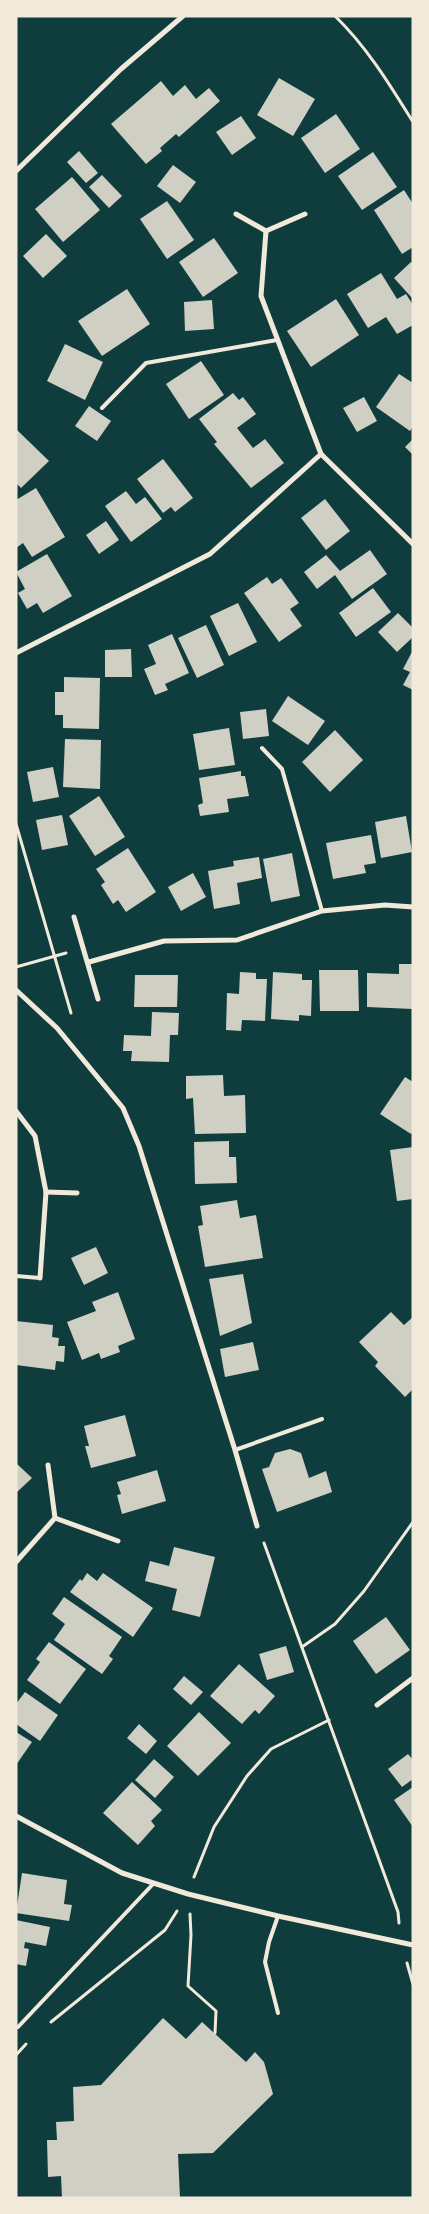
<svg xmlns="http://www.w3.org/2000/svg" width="429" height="2214" font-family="Roboto,sans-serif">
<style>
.building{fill:#cfcfc3}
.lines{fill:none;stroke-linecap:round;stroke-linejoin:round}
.path{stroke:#f1e9da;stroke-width:3}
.service{stroke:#f1e9da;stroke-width:4}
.minor{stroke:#f1e9da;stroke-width:5}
</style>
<rect width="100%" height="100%" fill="#0f3d3e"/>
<!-- building -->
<g class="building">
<path d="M279,78L315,99L293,136L257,115Z"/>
<path d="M161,81L173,96L185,85L196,99L209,88L220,101L179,137L176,134L160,148L162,151L146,164L111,124Z"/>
<path d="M336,114L360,149L325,173L301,138Z"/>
<path d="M241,116L256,138L232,155L216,132Z"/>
<path d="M79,151L98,173L86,183L67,162Z"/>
<path d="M373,152L397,187L362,210L338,176Z"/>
<path d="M173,165L196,182L180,203L157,186Z"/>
<path d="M102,175L122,196L109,208L89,187Z"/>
<path d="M72,177L100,210L63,242L35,209Z"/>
<path d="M404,190L413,204V247L402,254L374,210Z"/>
<path d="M167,201L194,240L167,259L140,219Z"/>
<path d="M46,234L67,256L43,278L23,256Z"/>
<path d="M214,238L238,273L203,297L179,262Z"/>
<path d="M411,262L413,264L412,298L394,278Z"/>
<path d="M381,273L397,299L406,294L413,305V325L397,334L386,317L368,328L347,294Z"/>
<path d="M127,289L150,324L102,356L78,321Z"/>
<path d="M336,299L359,335L311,367L287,331Z"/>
<path d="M212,300L214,329L185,331L184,302Z"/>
<path d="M65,344L103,362L85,400L47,381Z"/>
<path d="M201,361L224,395L189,419L166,384Z"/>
<path d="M399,374L413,383V426L410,431L376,407Z"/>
<path d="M233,393L239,400L243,397L256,414L237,428L253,448L265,439L284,463L251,488L214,444L217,442L199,419Z"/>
<path d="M364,397L377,421L357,432L343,408Z"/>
<path d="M89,406L111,421L97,441L75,426Z"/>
<path d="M16,429L49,461L21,488L16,483Z"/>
<path d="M413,439V455L405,447Z"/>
<path d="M163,459L193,498L175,512L171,507L163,513L137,479Z"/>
<path d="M36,488L65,537L32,557L23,543L16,548V500Z"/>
<path d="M126,491L136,504L145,497L162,519L131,542L105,506Z"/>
<path d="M325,499L350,531L326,550L301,518Z"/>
<path d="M106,521L119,540L99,554L86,535Z"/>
<path d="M370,550L387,574L352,599L335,575L317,589L304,572L326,555L340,571Z"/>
<path d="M47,554L72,596L43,613L37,603L27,609L18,593L25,589L16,572Z"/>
<path d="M267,577L272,584L281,578L299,603L290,609L302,626L279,642L244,593Z"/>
<path d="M373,588L391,612L356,637L339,613Z"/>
<path d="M238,603L257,642L229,656L210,616Z"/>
<path d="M398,613L413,628V637L397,652L378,632Z"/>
<path d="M206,625L224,665L197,678L178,638Z"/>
<path d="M172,634L189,673L165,684L168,690L155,695L144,669L156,664L148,645Z"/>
<path d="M131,649L132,677H105V650Z"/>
<path d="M413,650V690L403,685L410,672L403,669Z"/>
<path d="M64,677L100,678L99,729L63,728V715H55V692H64Z"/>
<path d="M288,696L325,721L308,745L272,721Z"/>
<path d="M266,709L269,736L243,739L240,712Z"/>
<path d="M229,728L235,765L199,770L193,734Z"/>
<path d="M335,730L363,760L330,792L302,762Z"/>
<path d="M65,739L101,740L100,789L63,787Z"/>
<path d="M53,767L59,797L33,802L27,772Z"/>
<path d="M241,771V776H245L249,796L227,799L229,812L200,816L198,805L203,803L199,778Z"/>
<path d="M99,796L125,837L95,856L69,816Z"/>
<path d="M62,815L68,845L42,850L36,820Z"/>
<path d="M406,816L412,852L381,858L375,822Z"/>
<path d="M371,835L376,863L364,865L366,873L333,879L326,843Z"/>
<path d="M128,848L156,892L126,912L118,900L113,904L101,885L105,882L96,869Z"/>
<path d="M292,853L300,896L271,902L263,859Z"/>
<path d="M259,857L262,878L237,883L240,904L214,909L208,871L234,866L233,861Z"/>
<path d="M193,873L206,897L181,911L168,887Z"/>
<path d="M399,964H413V1009L367,1007V973L399,974Z"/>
<path d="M319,970H358L359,1011H320Z"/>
<path d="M240,972L256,973V979H267L265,1021L242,1020L241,1031L226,1030L227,993L239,994Z"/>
<path d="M273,972L302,974V980H312L311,1016L299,1015V1021L271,1019Z"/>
<path d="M135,975H178L177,1007H134Z"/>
<path d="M152,1012L179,1013L178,1035H170L169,1062L131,1061L132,1051H123L124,1035L151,1036Z"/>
<path d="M223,1075L224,1096L245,1095L246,1133L195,1134L193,1098L186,1099V1076Z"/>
<path d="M405,1077L413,1082V1131L411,1134L380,1114Z"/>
<path d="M229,1141V1157H236L237,1183L195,1184L194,1142Z"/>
<path d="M413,1147V1199L397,1201L390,1150Z"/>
<path d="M237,1200L240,1218L256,1215L263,1258L205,1267L198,1226L203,1225L200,1206Z"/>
<path d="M96,1247L108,1273L84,1285L71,1258Z"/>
<path d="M243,1274L252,1323L220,1336L209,1279Z"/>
<path d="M118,1292L135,1339L118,1346L120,1352L101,1359L99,1353L82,1360L67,1322L96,1311L92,1302Z"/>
<path d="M391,1312L404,1325L413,1317V1389L405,1397L375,1366L378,1362L359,1342Z"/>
<path d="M16,1321L53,1325L52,1337L59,1338L58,1346H65L64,1362L56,1361L55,1370L16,1365Z"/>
<path d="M253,1342L259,1370L225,1377L220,1349Z"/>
<path d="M125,1415L136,1456L91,1468L85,1446H89L84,1426Z"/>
<path d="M290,1449L301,1453L309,1478L326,1471L332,1492L277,1512L262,1469L269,1467L275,1453Z"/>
<path d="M16,1463L32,1478L16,1493Z"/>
<path d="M157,1470L166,1501L122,1514L117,1495L121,1494L117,1482Z"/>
<path d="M174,1547L215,1557L200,1617L172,1610L177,1589L145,1581L150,1561L169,1566Z"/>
<path d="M87,1573L97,1581L103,1573L153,1608L133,1637L70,1592L80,1579L82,1581Z"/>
<path d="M64,1597L122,1637L109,1656L113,1659L102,1674L54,1640L65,1624L52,1614Z"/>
<path d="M386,1617L410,1650L376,1674L353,1641Z"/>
<path d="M49,1642L86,1669L60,1704L27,1680L40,1662L36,1659Z"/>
<path d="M286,1646L294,1672L267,1680L259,1654Z"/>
<path d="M239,1664L275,1696L259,1714L255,1710L242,1724L210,1696Z"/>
<path d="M184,1676L203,1692L191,1705L173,1689Z"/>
<path d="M25,1692L58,1715L40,1741L16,1724V1704Z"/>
<path d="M199,1712L231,1743L198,1776L167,1746Z"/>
<path d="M139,1724L157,1741L146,1754L127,1738Z"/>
<path d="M16,1732L32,1742L16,1765Z"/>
<path d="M408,1754L413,1760V1779L402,1787L388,1769Z"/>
<path d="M154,1759L174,1777L155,1798L135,1780Z"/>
<path d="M132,1782L162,1810L151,1821L155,1826L138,1845L103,1813Z"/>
<path d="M413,1787V1827L394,1800Z"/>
<path d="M22,1873L67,1880L64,1904L72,1905L69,1921L16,1913Z"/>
<path d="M16,1920L50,1927L46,1946L25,1942L24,1948L29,1949L26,1966L16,1964Z"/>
<path d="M163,2018L186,2039L202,2022L246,2062L255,2052L264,2062L273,2094L213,2153L178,2154L180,2198H62L61,2176L48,2177L47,2140H57L56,2122L74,2121L73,2087L101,2085Z"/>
</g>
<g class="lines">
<!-- path -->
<g class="path">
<path d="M335,16C367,47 390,85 413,122"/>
<path d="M16,824L71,1013"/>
<path d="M16,967L66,953"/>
<path d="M264,1543L398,1912L399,1923"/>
<path d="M302,1647L335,1624L364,1591L413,1522"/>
<path d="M194,1877L214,1827L247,1776L271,1749L329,1720"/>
<path d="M190,1914L191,1935L188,1986L216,2011L215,2033"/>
<path d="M407,1963L413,1984"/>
<path d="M51,2022L165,1930L177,1911"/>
<path d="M16,2055L26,2044"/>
</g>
<!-- service -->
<g class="service">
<path d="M102,408L146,363L277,340"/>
<path d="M262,748L282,769L322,911"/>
<path d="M16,1276L40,1278"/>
<path d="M235,1450L322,1419"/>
<path d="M278,2013L265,1962L269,1942L278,1916"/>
<path d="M18,2027L154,1883"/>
</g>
<!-- minor -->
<g class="minor">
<path d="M16,171L121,69L183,16"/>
<path d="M236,214L266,231L305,214"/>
<path d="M266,231L261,296L321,454L413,544"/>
<path d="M16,653L210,554L321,454"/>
<path d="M74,917L98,999"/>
<path d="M89,962L164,941L237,940L322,911L385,905L413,907"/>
<path d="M16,990L57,1028L123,1108L139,1146L235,1450L257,1526"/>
<path d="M16,1111L35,1136L46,1192L40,1278"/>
<path d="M46,1192L77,1193"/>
<path d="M55,1518L118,1541"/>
<path d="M16,1562L55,1518L48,1465"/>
<path d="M377,1705L413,1678"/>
<path d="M16,1816L122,1873L188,1894L278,1916L413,1945"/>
</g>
</g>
<!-- border -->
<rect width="429" height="2214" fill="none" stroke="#f1e9da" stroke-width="35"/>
</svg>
